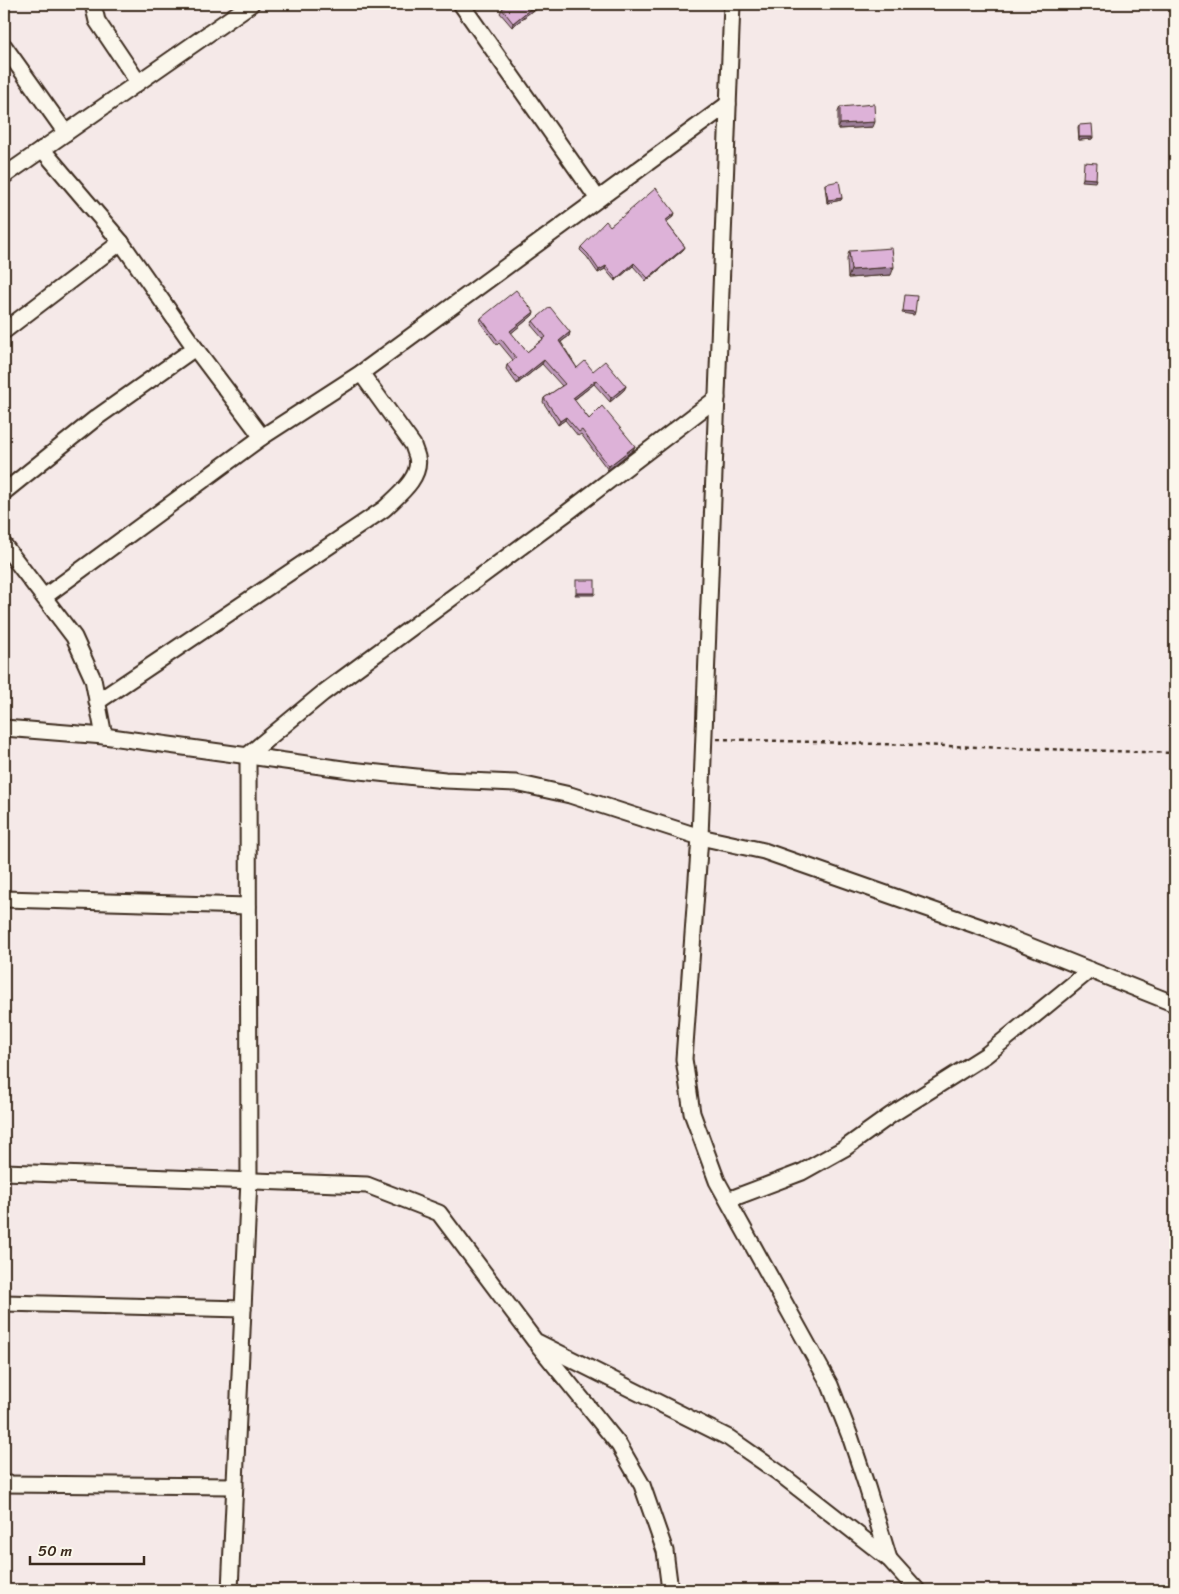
<svg xmlns="http://www.w3.org/2000/svg" width="1179" height="1594" font-family="Sriracha,sans-serif">
<style>
.lines{fill:none;stroke-linecap:round;stroke-linejoin:round}
.minor-casing{stroke:#3b2a1e;stroke-width:19}
.path{stroke:#3b2a1e;stroke-width:2.5;stroke-dasharray:4 4;stroke-linecap:butt}
.minor{stroke:#fbf7ec;stroke-width:15}
.wall{fill:#be99ba;stroke:#3b2a1e}
.shaded-wall{fill:#9b7d97;stroke:#3b2a1e}
.building{fill:#ddb2d8;stroke:#3b2a1e}
</style>
<rect width="100%" height="100%" fill="#f5e9e8"/>
<filter id="ink" filterUnits="userSpaceOnUse"><feTurbulence type="fractalNoise" baseFrequency=".02" numOctaves="2"/><feDisplacementMap in="SourceGraphic" scale="10" xChannelSelector="R" yChannelSelector="G"/><feConvolveMatrix kernelMatrix="1 2 1 2 8 2 1 2 1" color-interpolation-filters="sRGB"/></filter>
<g filter="url(#ink)">
<g class="lines">
<!-- minor casing -->
<g class="minor-casing">
<g id="minor">
<path d="M93,4L97,21L138,82"/>
<path d="M461,4L598,199"/>
<path d="M732,4L700,837L684,1059L692,1113L717,1181L830,1385L851,1439L867,1487L889,1559"/>
<path d="M4,46L66,133"/>
<path d="M42,149L121,242L195,348"/>
<path d="M4,176L251,4"/>
<path d="M4,331L121,242"/>
<path d="M4,492L96,418L195,348L262,437"/>
<path d="M4,545L74,637L93,679L104,736"/>
<path d="M44,597L262,437L361,373L728,104"/>
<path d="M97,702L384,509C397,496 422,478 417,457C416,453 414,449 413,445L361,373"/>
<path d="M4,728L104,736L350,770L445,780L516,783L570,795L700,837L764,851L992,931L1175,1004"/>
<path d="M4,899L248,906"/>
<path d="M4,1172L367,1185L439,1213L535,1341L729,1438L779,1473L889,1559L917,1590"/>
<path d="M728,1200L802,1172L845,1148L891,1115L986,1055L1090,970"/>
<path d="M4,1303L243,1309"/>
<path d="M539,1346L619,1445L642,1485L665,1551L670,1590"/>
<path d="M4,1484L235,1486"/>
<path d="M230,1590L249,1180L248,755L323,693L568,512L717,398"/>
</g>
</g>
<!-- path -->
<path class="path" d="M717,739L1175,753"/>
<!-- minor -->
<use href="#minor" class="minor"/>
</g>
<!-- wall -->
<g class="wall">
<path d="M509,4H544L534,11L533,10L512,27L500,13L502,9Z"/>
<path d="M840,107L873,127L838,129V112Z"/>
<path d="M1079,125L1093,137L1092,139L1079,140L1078,127Z"/>
<path d="M825,184L842,198L841,200L827,203L825,186Z"/>
<path d="M674,216L666,222L685,247L683,250L646,281L633,266L615,281L605,269L598,273L587,257L580,250L581,247L621,218Z"/>
<path d="M849,251L891,275L848,278L847,259Z"/>
<path d="M533,315L511,333L527,352L543,339L531,325L533,321L570,332L569,336L561,342L577,368L593,371L626,386L624,390L610,402L594,384L574,400L589,419L635,446L633,450L608,470L581,434L578,436L565,420L558,425L543,402L544,398L562,386L542,364L517,384L506,369L507,365L513,360L499,343L497,345L480,322L481,318Z"/>
</g>
<!-- shaded-wall -->
<g class="shaded-wall">
<path d="M540,4H544L534,11L535,7Z"/>
<path d="M534,6L533,10L512,27L513,23Z"/>
<path d="M875,122L873,127L838,129L840,124Z"/>
<path d="M1079,137H1093L1092,139L1079,140Z"/>
<path d="M1083,178L1096,179L1095,182L1082,181Z"/>
<path d="M842,198L841,200L827,203L828,200Z"/>
<path d="M675,213L674,216L664,224L665,221Z"/>
<path d="M685,247L683,250L646,281L648,278Z"/>
<path d="M634,263L633,266L615,281L616,279Z"/>
<path d="M606,266L605,269L598,273L599,270Z"/>
<path d="M894,267L891,275L848,278L851,270Z"/>
<path d="M903,311L915,312L914,315L902,313Z"/>
<path d="M534,312L533,315L509,335L510,331Z"/>
<path d="M570,332L569,336L558,344L559,341Z"/>
<path d="M544,360L542,364L517,384L519,380Z"/>
<path d="M596,380L594,384L571,402L573,398Z"/>
<path d="M626,386L624,390L610,402L611,398Z"/>
<path d="M566,417L565,420L558,425L560,421Z"/>
<path d="M635,446L633,450L608,470L609,466Z"/>
<path d="M576,593H595L594,595H575Z"/>
</g>
<!-- building -->
<g class="building">
<path d="M509,4H540L535,7L534,6L513,23L502,9Z"/>
<path d="M874,104L875,122L840,124V107Z"/>
<path d="M1092,124L1093,137H1079V125Z"/>
<path d="M1084,162L1097,163L1096,179L1083,178Z"/>
<path d="M839,181L842,198L828,200L825,184Z"/>
<path d="M656,188L675,213L665,221L685,247L648,278L634,263L616,279L606,266L599,270L588,254L581,247L606,221L610,226L621,217V218Z"/>
<path d="M892,248L894,267L851,270L849,251Z"/>
<path d="M516,290L534,312L510,331L527,352L546,337L533,321L550,307L570,332L559,341L577,368L585,361L593,371L605,361L626,386L611,398L596,380L573,398L589,419L602,406L635,446L609,466L582,430L579,432L566,417L560,421L544,398L565,384L544,360L519,380L507,365L516,358L501,339L498,341L481,318Z"/>
<path d="M905,295L917,296L915,312L903,311Z"/>
<rect x="576" y="580" width="19" height="13"/>
</g>
</g>
<!-- margin -->
<rect width="1179" height="1594" fill="none" stroke="#fbf7ec" stroke-width="20"/>
<rect x="10" y="10" width="1159" height="1574" fill="none" stroke="#3b2a1e" stroke-width="2" filter="url(#ink)"/>
<!-- scale -->
<path d="M30 1556v8h114v-8" fill="none" stroke="#3b2a1e" stroke-width="2.5"/>
<text x="38" y="1556" font-size="15" fill="#3b2a1e" stroke="#fbf7ec" stroke-width="4" paint-order="stroke">50 m</text>
</svg>
